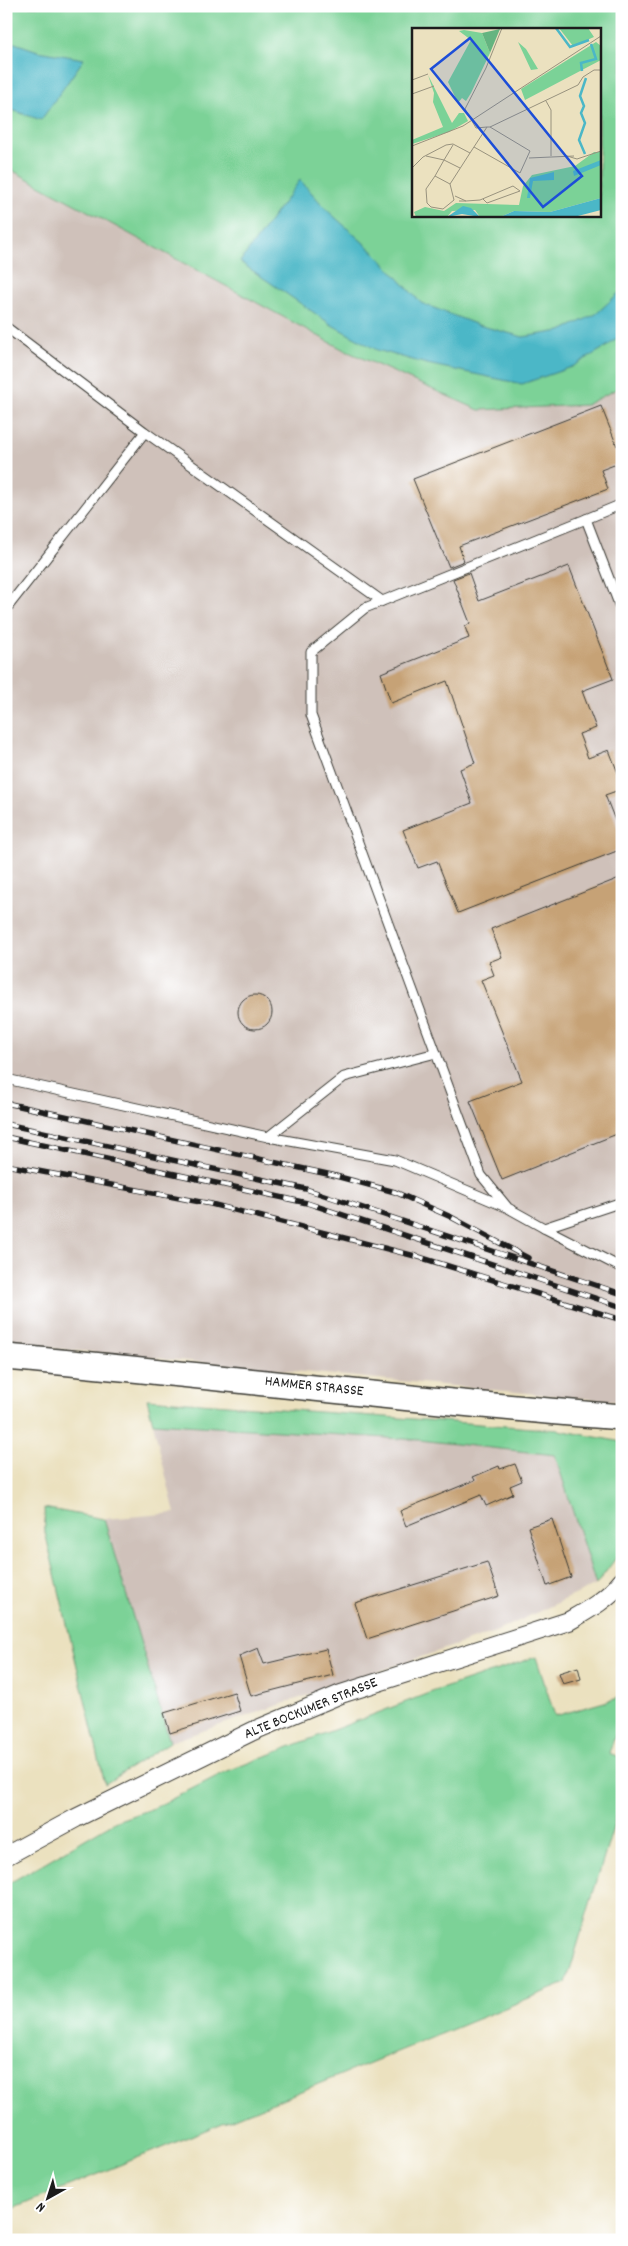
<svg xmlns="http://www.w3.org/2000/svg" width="628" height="2246" font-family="Dekko,sans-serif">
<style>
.industrial{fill:#cfc1ba}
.green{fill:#7bd297;stroke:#4c775a;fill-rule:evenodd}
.water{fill:#4bb7c7;stroke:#346a72}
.building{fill:#c6a276}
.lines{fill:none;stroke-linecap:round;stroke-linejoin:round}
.lane-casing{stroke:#3b3a34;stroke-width:11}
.street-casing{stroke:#3b3a34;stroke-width:20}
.secondary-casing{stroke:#3b3a34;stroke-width:28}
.lane{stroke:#fff;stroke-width:9}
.street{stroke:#fff;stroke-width:18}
.secondary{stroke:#fff;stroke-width:25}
.rail-casing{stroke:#1c1c1c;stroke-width:5.5}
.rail{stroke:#fff;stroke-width:4;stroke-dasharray:11;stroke-linecap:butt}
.labels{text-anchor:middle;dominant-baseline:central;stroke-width:5;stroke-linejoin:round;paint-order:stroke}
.street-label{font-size:15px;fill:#1c1c1c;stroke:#fff}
.inset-river{fill:none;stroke:#4bb7c7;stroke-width:2.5}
.inset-road{fill:none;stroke:#98927e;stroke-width:1}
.view{fill:#1d4ed8;fill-opacity:0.15;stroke:#1d4ed8;stroke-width:2.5}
.inset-edge{fill:none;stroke:#1c1c1c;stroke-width:2.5}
</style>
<rect width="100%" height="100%" fill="#fff"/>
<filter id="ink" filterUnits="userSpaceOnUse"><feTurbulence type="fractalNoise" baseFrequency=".02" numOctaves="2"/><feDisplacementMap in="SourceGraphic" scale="10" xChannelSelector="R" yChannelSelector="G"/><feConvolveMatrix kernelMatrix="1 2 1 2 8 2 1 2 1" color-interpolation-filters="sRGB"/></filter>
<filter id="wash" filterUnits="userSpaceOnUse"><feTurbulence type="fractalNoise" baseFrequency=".0096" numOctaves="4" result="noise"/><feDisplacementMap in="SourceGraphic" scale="20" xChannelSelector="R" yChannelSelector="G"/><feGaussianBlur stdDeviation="1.12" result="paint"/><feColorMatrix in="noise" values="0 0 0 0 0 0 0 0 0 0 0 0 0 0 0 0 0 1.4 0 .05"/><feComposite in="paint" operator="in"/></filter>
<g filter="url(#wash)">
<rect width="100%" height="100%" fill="#ebe1bf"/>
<!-- industrial -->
<g class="industrial">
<path d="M6,167L346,351L479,410L586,405L622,386V1402L6,1344Z"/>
<path d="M153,1423L419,1440L555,1455L596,1585L495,1632L170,1742L104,1519L175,1513Z"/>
</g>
<!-- green -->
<g class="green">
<path d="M6,6H622V386L586,405L479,410L346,351L6,167ZM413,29H599V215H413Z"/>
<path d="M147,1399L559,1430L622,1442V1550L596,1585L555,1455L419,1440L153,1423Z"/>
<path d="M44,1508L104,1519L170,1742L105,1784L45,1532Z"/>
<path d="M536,1657L555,1716L622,1697V1716L609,1753L622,1758V1798L566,1983L7,2211L14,2240H6V1885L116,1821L154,1808L225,1772L429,1693Z"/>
</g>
<!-- water -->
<g class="water">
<path d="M6,40L38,51L84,59L41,120L6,108Z"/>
<path d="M300,180L328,211L377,255L421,303L478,325L523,337L561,331L596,314L622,290V334L609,345L572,367L522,384L427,364L377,350L332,325L240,262Z"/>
</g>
<g id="blocks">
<!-- building -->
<g class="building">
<path d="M601,406L617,446L622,444V462L601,470L608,489L459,546L464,561L449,567L413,479Z"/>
<path d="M569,566L613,679L582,691L596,728L579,734L588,758L609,750L622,783V789L605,795L622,838V849L458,913L437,861L418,868L403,830L472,803L460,769L475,763L447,681L391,703L381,673L469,638L465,627L470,623L453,579L469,573L479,601Z"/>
<path d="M622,877V1132L502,1180L470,1101L522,1081L481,980L494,975L489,962L502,957L491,929Z"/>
<circle cx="255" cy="1012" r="17"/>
<path d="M515,1464L522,1481L510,1486L513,1494L486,1506L481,1495L406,1526L400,1511L475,1480L473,1477L499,1466L500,1469Z"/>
<path d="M552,1519L571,1577L547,1586L528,1527Z"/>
<path d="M487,1562L499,1596L367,1639L355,1603Z"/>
<path d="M258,1648L264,1664L326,1649L333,1675L251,1696L239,1656Z"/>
<path d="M578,1667L581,1679L563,1684L559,1673Z"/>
<path d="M234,1692L240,1711L170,1733L164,1713Z"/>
</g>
</g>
</g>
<g filter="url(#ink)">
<use href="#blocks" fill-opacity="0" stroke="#3b3a34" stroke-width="1"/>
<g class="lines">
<!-- lane casing -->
<g class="lane-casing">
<g id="lane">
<path d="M6,327L145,432L382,601"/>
<path d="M586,519L622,504"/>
<path d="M6,609L145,432"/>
<path d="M622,612L586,519L365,608L311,652V715L481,1175L508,1208L544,1228L622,1202"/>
<path d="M6,1079L268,1137L395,1160L506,1207"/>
<path d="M268,1137L344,1077L436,1053"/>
<path d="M544,1228L622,1268"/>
</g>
</g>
<!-- street casing -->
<g class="street-casing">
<path id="street" d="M6,1856L76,1818L253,1731L341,1694L569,1621C588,1610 608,1599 622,1581"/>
</g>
<!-- secondary casing -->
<g class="secondary-casing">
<path id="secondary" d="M6,1357C212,1375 416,1402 622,1417"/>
</g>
<!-- lane -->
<use href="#lane" class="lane"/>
<!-- street -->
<use href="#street" class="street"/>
<!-- secondary -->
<use href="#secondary" class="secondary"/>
<!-- rail casing -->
<g class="rail-casing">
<g id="rail">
<path d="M6,1103L332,1175L395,1192L451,1217L528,1258"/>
<path d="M6,1124L306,1189L622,1294"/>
<path d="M6,1137L307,1203L622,1307"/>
<path d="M6,1165L211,1204L419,1257L622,1320"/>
</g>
</g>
<!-- rail -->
<use href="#rail" class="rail"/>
</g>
</g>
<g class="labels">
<!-- street labels -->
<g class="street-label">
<text transform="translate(314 1387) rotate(6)">HAMMER STRASSE</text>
<text transform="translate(311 1709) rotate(-22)">ALTE BOCKUMER STRASSE</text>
</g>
</g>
<!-- overview -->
<g transform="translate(412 28)">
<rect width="189" height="189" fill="#ebe1bf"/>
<path d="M147,0H176L182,9L161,18ZM52,2L70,5L78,25L59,65L54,73L50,70L46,75L36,54L59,12L47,3ZM106,14L114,21L126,41L119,42ZM184,14L189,18V32L113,72L109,61ZM16,47L40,95L47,85H52L56,93L37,104L0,116V112L31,99L21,74L22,65ZM182,124H189V170L138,184L102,183L88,189H68L63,182L40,183L35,189H4L2,184L13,179L32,183L44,175L107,177L111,158L120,147L163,138Z" fill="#7bd297"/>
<path d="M88,1L78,25L70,5Z" fill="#64b480"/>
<path d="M189,132V137L162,148L161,143ZM142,144V152L121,153L118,170H115L118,150ZM189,170V182L162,189H88L102,183L138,184ZM51,178L59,180L68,189L50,186L35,189Z" fill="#4bb7c7"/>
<path class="inset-river" d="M144,0L158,19L177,12M170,43L169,35L184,31L179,16M173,126L167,112L173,95L169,85L172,78L168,68L174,50"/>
<path class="inset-road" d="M0,52L16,46M0,66L22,58M134,73L139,82V128M75,99L64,100L53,81L74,40L90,0M78,99L166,57L171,49L182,42H189M0,118L51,98L189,8M14,128L32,132L41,117M155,128L165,131L189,123M117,130L162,128M0,140L11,129L34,117L41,116L58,125L75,99H78L118,123L108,145L62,119M48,140L32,132L23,148L38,156L40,153L58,125M23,148L14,161L15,175L19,179L31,181L42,172L38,156M43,168L54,173H47M54,173L68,172L101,158L108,163L75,175L71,171"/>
<path class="view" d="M58,10L170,148L131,179L19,41Z"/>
<rect width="189" height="189" class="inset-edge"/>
</g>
<!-- margin -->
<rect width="628" height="2246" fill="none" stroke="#fff" stroke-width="25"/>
<!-- north arrow -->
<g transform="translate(48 2198) rotate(219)" stroke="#ffffff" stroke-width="4" paint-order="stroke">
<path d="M0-4L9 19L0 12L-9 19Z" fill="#1c1c1c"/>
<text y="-8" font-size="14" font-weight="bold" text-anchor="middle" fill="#1c1c1c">N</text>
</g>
</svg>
